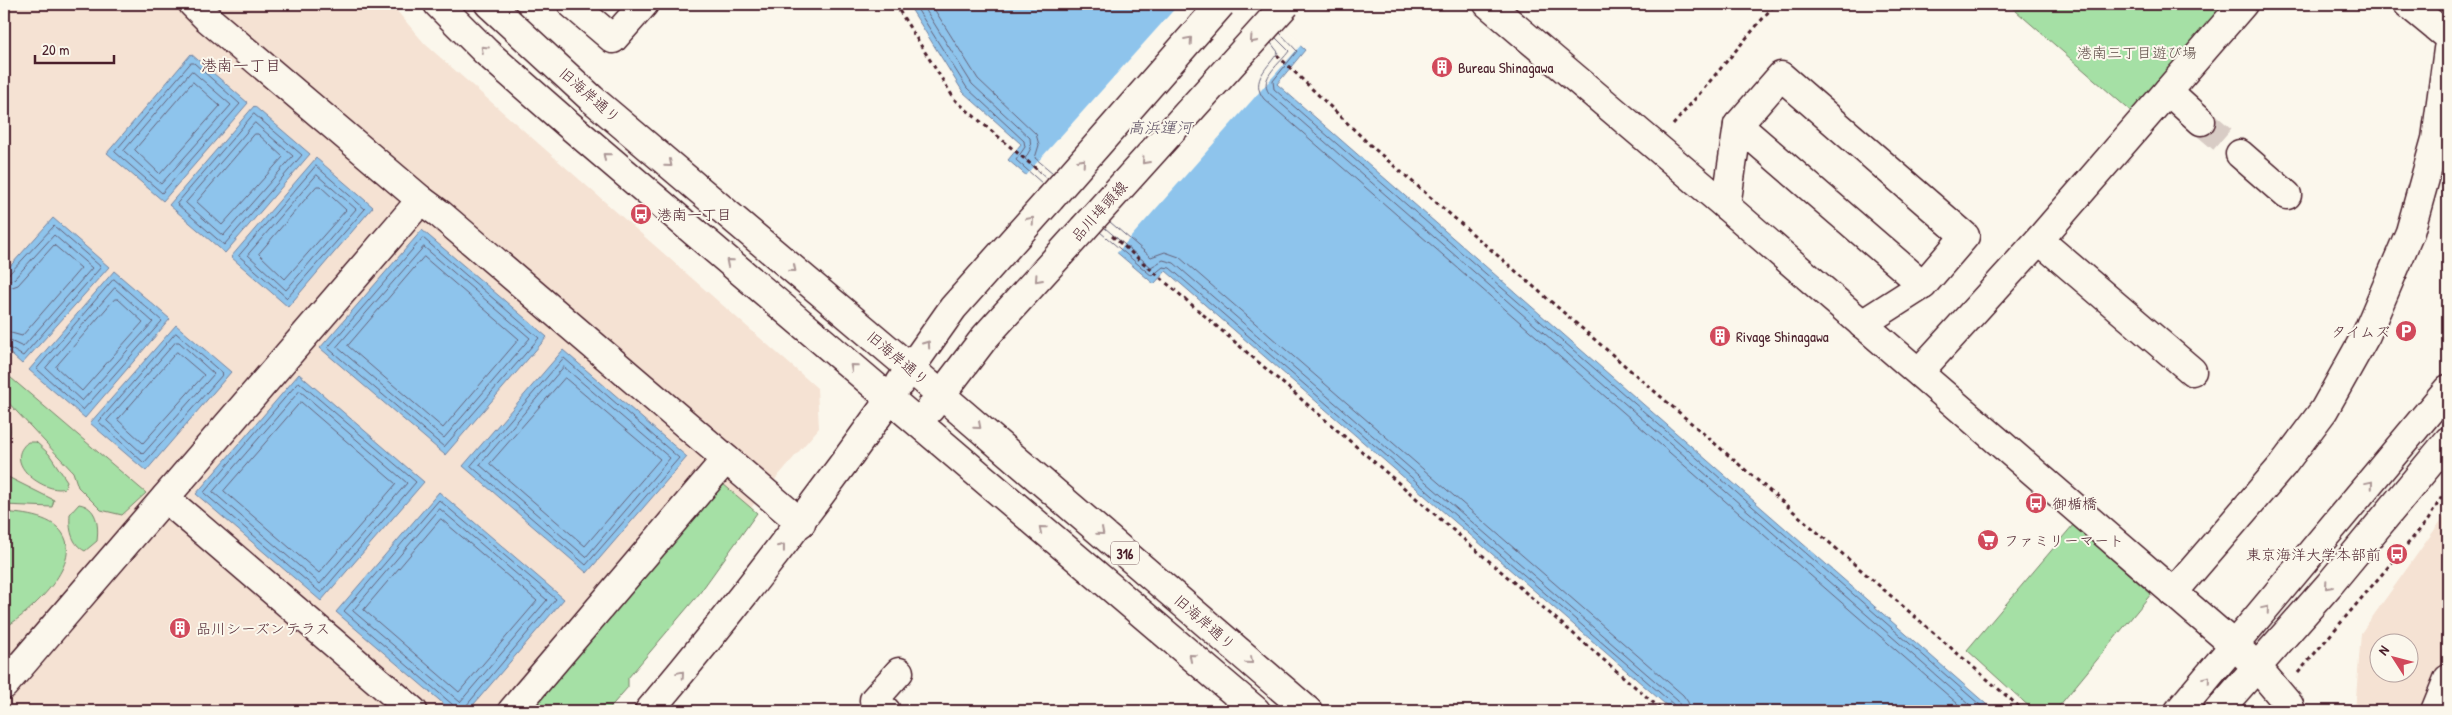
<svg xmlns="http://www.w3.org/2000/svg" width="2452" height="715" font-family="'Patrick Hand','Klee One',sans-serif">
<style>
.built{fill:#f5e2d3;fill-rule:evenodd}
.green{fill:#a5e0a5;stroke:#788068}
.water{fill:#8ec4ec;stroke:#73829f}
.pier{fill:#fbf7ec}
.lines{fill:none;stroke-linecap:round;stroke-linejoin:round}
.shore{stroke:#656178;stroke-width:1}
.minor-tunnel{stroke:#d8ccc5;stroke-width:28;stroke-dasharray:28 14;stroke-linecap:butt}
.minor-casing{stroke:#4a1f2b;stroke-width:31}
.major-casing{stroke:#4a1f2b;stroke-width:31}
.path{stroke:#4a1f2b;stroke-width:3;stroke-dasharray:4 4;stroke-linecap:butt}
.minor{stroke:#fbf7ec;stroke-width:28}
.major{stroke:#fbf7ec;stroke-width:28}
.major-bridge-casing{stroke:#4a1f2b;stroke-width:31;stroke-linecap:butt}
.major-bridge{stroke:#fbf7ec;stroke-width:28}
.oneway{stroke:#ab9695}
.labels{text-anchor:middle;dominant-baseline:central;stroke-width:4;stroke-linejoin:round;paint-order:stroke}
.shield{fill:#fbf7ec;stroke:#7f6065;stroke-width:1}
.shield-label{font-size:14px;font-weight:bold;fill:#4a1f2b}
.park-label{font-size:15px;fill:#614f4a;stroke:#fbf7ec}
.poi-label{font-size:15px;fill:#4a1f2b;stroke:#fbf7ec;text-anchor:start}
.street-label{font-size:15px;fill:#4a1f2b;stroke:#fbf7ec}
.neighbourhood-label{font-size:16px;fill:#4a1f2b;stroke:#fbf7ec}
.water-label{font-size:16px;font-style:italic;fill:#5e5165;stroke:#fbf7ec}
</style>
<rect width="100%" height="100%" fill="#fbf7ec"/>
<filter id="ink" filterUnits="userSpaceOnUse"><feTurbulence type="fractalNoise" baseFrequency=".02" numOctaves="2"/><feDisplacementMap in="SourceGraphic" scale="10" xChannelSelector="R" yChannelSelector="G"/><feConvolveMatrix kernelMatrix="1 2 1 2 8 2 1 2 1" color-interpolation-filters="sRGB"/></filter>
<g filter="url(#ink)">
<!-- built -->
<g class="built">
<path d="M4,4H391L425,44L817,388L819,428L578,711H4Z"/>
<path d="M2448,511V711H2355L2361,633ZM2380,642H2410V672H2380Z"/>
</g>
<!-- green -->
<g class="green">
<path d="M2008,4H2242L2142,121Z"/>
<path d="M4,372L146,493L122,515L101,510L78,487L73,472L4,398Z"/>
<path d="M4,414C13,426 12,436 4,448Z"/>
<path d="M28,442H36L49,454L67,481L65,488C48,495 0,464 28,442Z"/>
<path d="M4,475L54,500L52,507L4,505Z"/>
<path d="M723,484L757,513L699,594L628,678V687L607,711H528Z"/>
<path d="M79,504C97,507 99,525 97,541L85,551C71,544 69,528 70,514Z"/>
<path d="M4,512C23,514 56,516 65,538C79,569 27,615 4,628Z"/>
<path d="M2073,525L2151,594L2055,711H2034L1967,650Z"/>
</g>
<!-- water -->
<g class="water">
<path d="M908,4H1255L1305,50L1277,84L1994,711H1673L1166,271L1154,284L1008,160L1021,144L963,92Z"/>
<path d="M191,54L248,103L163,201L107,153Z"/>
<path d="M254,106L310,154L225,253L169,205Z"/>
<path d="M316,158L373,207L288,307L231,257Z"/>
<path d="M53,218L109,267L22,364L4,348V273Z"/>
<path d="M422,230L547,337L445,455L320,348Z"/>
<path d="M114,271L170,319L85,418L29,370Z"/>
<path d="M176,325L231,372L146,471L90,423Z"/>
<path d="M563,350L687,457L587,573L463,466Z"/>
<path d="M299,374L424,482L321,601L196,494Z"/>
<path d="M439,492L564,599L468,711H452L336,612Z"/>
</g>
<!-- pier -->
<path class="pier" d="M1179,4H1259L1302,44L1115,255L1024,177Z"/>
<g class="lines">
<!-- shore -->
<g class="shore">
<path d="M914,4L967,88L1024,141L1025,147L1016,160L1043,184"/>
<path d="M922,4L972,84L1030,138L1031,148L1025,159L1048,179"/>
<path d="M931,4L978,79L1036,134L1039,145L1035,158L1053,173"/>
<path d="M1280,33L1297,51L1273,81L1274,89L1987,711"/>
<path d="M1276,38L1289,51C1281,63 1258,78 1269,93L1977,711"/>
<path d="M1271,43L1278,52C1269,67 1249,80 1264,99L1966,711"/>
<path d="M191,63H194L240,104L162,193L115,152Z"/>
<path d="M192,71L231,105L161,184L124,151Z"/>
<path d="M193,82L220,106L160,174L135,150Z"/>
<path d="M254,114L302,155L224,245L177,204Z"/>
<path d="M255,123L293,156L223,236L186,203Z"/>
<path d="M255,134H258L283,157L222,225L197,202Z"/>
<path d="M316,166L365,209L287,298L239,256Z"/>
<path d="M317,175L356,209L286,290L248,255Z"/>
<path d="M317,186H320L346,210L285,279L259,254Z"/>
<path d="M1110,222L1151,257L1165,252L1179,257L1683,695L1688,702L1690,711"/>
<path d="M1105,228L1151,267L1163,260L1174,263L1678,701L1682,711"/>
<path d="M1100,232L1152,276L1163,267L1170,268L1674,705L1676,711"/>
<path d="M423,238L539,338L444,447L328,348Z"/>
<path d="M424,247L530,338L444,438L337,347Z"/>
<path d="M424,257L519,339L443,428L348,346Z"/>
<path d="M4,276L9,274L54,226L101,267L23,356L4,345"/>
<path d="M114,279L162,321L83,410L37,369Z"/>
<path d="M4,282L14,279L54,235L92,268L23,347L4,338"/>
<path d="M115,288L153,322L82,401L46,368Z"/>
<path d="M4,290L18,285L54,245L81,268L22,336L4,331"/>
<path d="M115,299H118L143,322L82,391L56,367Z"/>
<path d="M176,333L223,374L144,463L99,422Z"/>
<path d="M176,342H179L214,374L143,454L107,421Z"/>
<path d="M177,352L204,375L143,443L118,420Z"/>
<path d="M564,358L679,458L586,565L471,466Z"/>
<path d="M564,367L670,458L586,557L480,465Z"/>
<path d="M565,378L660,459L585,546L490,464Z"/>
<path d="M299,382L416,482L321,593L204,493Z"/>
<path d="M300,391L407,483L320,584L213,492Z"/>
<path d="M301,402L396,484L319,573L224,491Z"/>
<path d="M440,509L547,600L460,702L353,611Z"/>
<path d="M441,519L537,601L459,692L364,610Z"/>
<path d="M455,711L453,705L344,611L439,500L556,599L466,706L465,711"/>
</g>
<!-- minor-tunnel -->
<path class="minor-tunnel" d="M2201,121L2240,154"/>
<!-- minor casing -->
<g class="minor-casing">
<g id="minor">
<path d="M193,4L207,18L421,200L440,214L801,523"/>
<path d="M572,4L613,39L644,4"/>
<path d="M1488,4L1726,206L2235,646L2257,667L2289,705L2291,711"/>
<path d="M2408,4L2448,37"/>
<path d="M2168,91L2201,121"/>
<path d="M1738,125L1923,285"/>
<path d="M2240,154L2287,195"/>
<path d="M1726,206L1738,125L1781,76L1965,236L1923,285L1862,324"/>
<path d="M2039,240L2192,371"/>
<path d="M1919,372L2039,240L2243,4"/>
<path d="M165,498L413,711"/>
<path d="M2173,593L2282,466L2324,410L2366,335L2410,232L2436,139L2448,49"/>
<path d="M4,685L421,200"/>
<path d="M512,711L726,459"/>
<path d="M649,711C734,610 814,506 890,399"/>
<path d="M886,711L874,700L899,672"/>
<path d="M2179,711L2448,389"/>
<path d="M2218,711L2329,585L2448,441"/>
<path d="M2435,711L2448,679"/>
</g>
</g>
<!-- major casing -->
<g class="major-casing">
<g id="major">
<path d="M438,4L486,52L569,125L1256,711"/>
<path d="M489,4L592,99L910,368L1308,711"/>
<path d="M900,383L953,308L1050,199"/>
<path d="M930,409L985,337L1083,229"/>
</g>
</g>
<!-- path -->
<g class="path">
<path d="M895,4L955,100L1040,172"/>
<path d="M1277,55L1370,145L2024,711"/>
<path d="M1673,125L1775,4"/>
<path d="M1112,236L1663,711"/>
<path d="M2298,673L2428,520L2447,488"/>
</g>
<!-- minor -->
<use href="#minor" class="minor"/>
<!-- major -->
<use href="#major" class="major"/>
<!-- major-bridge casing -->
<g class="major-bridge-casing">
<g id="major-bridge">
<path d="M1050,199L1221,4"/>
<path d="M1083,229L1286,4"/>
</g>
</g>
<!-- major-bridge -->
<use href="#major-bridge" class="major-bridge"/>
</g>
<!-- one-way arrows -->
<defs><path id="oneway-chevron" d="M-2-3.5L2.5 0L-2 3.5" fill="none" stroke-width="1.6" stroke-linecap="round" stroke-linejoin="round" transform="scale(1.25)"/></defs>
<g class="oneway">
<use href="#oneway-chevron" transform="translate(1189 40) rotate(-49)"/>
<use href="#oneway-chevron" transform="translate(1253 40) rotate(132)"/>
<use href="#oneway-chevron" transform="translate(484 49) rotate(-137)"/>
<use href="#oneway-chevron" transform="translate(606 156) rotate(-139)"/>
<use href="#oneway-chevron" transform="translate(1145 161) rotate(132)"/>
<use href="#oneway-chevron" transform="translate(1082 162) rotate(-49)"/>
<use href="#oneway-chevron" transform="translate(669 164) rotate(40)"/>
<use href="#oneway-chevron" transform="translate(1031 220) rotate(-49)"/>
<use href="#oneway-chevron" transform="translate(729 262) rotate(-139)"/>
<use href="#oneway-chevron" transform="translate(793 269) rotate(40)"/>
<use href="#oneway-chevron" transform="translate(1038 279) rotate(132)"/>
<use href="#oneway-chevron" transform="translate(927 344) rotate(-55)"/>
<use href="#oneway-chevron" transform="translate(853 367) rotate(-139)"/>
<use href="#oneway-chevron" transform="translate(978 426) rotate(41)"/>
<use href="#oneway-chevron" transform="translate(2370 484) rotate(-50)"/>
<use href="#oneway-chevron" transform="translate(1042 529) rotate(-140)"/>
<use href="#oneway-chevron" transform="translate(1101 532) rotate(41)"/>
<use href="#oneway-chevron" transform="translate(782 547) rotate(-52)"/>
<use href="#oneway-chevron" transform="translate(2328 586) rotate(131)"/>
<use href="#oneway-chevron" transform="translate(2266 609) rotate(-50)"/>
<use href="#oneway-chevron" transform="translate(1192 657) rotate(-140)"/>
<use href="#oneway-chevron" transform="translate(1250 661) rotate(41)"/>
<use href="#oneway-chevron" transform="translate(681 674) rotate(-50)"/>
<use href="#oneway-chevron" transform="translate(2207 679) rotate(-50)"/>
</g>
</g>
<!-- icons -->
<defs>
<g id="building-disc" transform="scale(1.125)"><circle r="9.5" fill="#d1495b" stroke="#fbf7ec"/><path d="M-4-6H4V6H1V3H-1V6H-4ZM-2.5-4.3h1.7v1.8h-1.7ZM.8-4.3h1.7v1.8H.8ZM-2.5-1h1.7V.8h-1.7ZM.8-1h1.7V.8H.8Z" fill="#fff"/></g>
<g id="bus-disc" transform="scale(1.125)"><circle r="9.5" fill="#d1495b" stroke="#fbf7ec"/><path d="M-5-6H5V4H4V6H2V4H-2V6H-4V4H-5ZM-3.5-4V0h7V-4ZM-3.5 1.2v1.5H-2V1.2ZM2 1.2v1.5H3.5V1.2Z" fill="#fff"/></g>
<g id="parking-disc" transform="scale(1.125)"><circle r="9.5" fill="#d1495b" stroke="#fbf7ec"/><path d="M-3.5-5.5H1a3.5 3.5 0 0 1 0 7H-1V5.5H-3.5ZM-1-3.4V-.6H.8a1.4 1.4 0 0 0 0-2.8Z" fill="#fff"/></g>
<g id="supermarket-disc" transform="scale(1.125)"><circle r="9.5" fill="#d1495b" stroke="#fbf7ec"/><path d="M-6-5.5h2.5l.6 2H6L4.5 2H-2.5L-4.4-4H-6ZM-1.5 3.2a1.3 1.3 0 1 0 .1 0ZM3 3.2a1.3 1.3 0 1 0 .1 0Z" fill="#fff"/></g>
</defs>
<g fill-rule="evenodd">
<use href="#building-disc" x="1442" y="67"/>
<use href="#bus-disc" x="641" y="214"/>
<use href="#parking-disc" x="2406" y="331"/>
<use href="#building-disc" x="1720" y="336"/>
<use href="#bus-disc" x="2036" y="503"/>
<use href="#supermarket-disc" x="1988" y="540"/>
<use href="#bus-disc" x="2397" y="554"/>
<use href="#building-disc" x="180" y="628"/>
</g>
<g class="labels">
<!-- shield labels -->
<rect class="shield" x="1111" y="541.5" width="28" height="23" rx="4"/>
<g class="shield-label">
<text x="1125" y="553">316</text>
</g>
<!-- park labels -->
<g class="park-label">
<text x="2137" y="52">港南三丁目遊び場</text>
</g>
<!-- poi labels -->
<g class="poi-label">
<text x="1458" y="67">Bureau Shinagawa</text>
<text x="657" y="214">港南一丁目</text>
<text x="2390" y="331" text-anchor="end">タイムズ</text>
<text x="1736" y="336">Rivage Shinagawa</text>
<text x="2052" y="503">御楯橋</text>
<text x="2004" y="540">ファミリーマート</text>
<text x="2381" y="554" text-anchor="end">東京海洋大学本部前</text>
<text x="196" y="628">品川シーズンテラス</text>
</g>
<!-- street labels -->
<g class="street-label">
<text transform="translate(590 95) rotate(41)">旧海岸通り</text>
<text transform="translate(1099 211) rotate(-48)">品川埠頭線</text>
<text transform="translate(898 358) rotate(40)">旧海岸通り</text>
<text transform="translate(1205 622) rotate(41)">旧海岸通り</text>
</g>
<!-- neighbourhood labels -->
<g class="neighbourhood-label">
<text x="241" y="65">港南一丁目</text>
</g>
<!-- water labels -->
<g class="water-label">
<text x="1160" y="127">高浜運河</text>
</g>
</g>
<!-- margin -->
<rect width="2452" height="715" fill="none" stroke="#fbf7ec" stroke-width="20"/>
<rect x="10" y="10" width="2432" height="695" fill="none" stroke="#4a1f2b" stroke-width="2" filter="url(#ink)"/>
<!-- north arrow -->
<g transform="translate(2394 658) rotate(306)"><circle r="24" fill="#fbf7ec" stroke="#b4a19f"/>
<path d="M0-4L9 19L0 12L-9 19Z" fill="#d1495b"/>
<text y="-8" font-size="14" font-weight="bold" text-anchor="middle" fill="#4a1f2b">N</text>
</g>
<!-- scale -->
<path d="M35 55v8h79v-8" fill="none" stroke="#4a1f2b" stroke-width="2.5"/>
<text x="42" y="55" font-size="15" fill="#4a1f2b" stroke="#fbf7ec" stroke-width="4" paint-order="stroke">20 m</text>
</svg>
